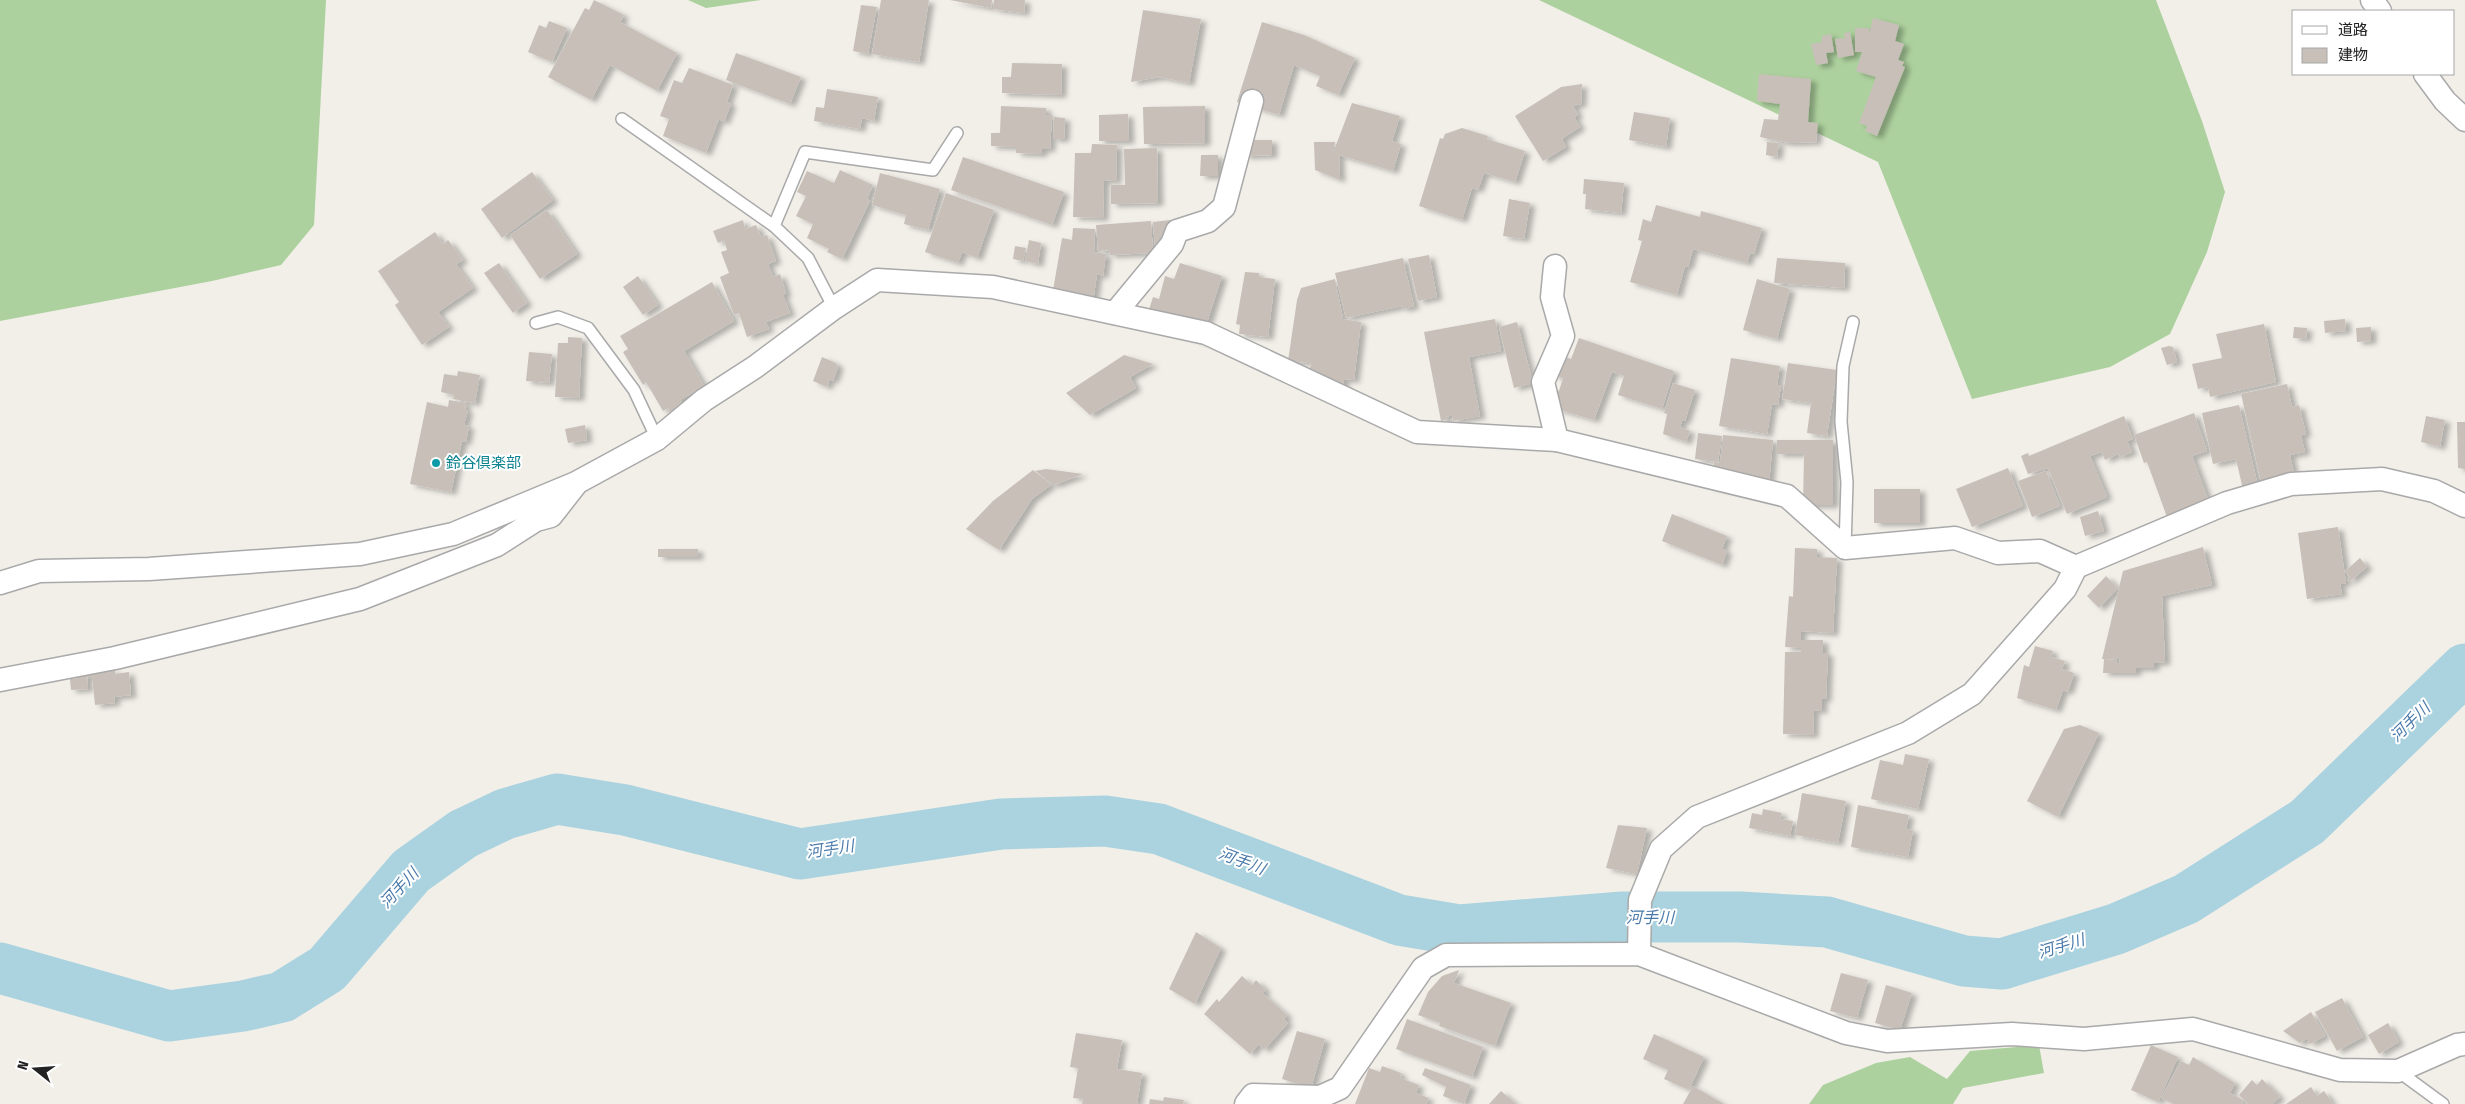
<svg xmlns="http://www.w3.org/2000/svg" width="2465" height="1104" font-family="'Fira Sans Condensed','Noto Sans JP',sans-serif">
<style>
.forest{fill:#add19e}
.lines{fill:none;stroke-linecap:round;stroke-linejoin:round}
.river{stroke:#aad3df;stroke-width:51}
.building{fill:#c7bfb8;filter:url(#shadow)}
.service-casing{stroke:#a9a9a9;stroke-width:14}
.minor-casing{stroke:#a9a9a9;stroke-width:25}
.service{stroke:#fff;stroke-width:11}
.minor{stroke:#fff;stroke-width:22}
.culture-dot{fill:#0f9aa8;stroke:#fff;stroke-width:2}
.labels{text-anchor:middle;dominant-baseline:central;stroke-width:4;stroke-linejoin:round;paint-order:stroke}
.culture-label{font-size:15px;fill:#0d838f;stroke:#fff;text-anchor:start}
.water-label{font-size:16px;font-style:italic;fill:#4a7aab;stroke:#fff}
</style>
<defs>
<filter id="shadow"><feDropShadow dx="5.5" dy="3" stdDeviation="2.5" flood-color="#0004"/></filter>
</defs>
<rect width="100%" height="100%" fill="#f2efe9"/>
<!-- forest -->
<g class="forest">
<path d="M0,0H326L314,225L281,265L212,281L0,321Z"/>
<path d="M688,0H761L706,8Z"/>
<path d="M1539,0H2156L2202,121L2225,192L2207,252L2170,334L2110,367L1972,399L1878,162Z"/>
<path d="M2039,1045L2044,1073L1963,1088L1953,1104H1809L1823,1085L1876,1063L1910,1057L1947,1079L1970,1051Z"/>
</g>
<g class="lines">
<!-- river -->
<path class="river" d="M0,968L169,1016L243,1006L282,997L327,969L411,871L463,834L505,814L557,799L625,810L800,854L1001,824L1105,821L1159,829L1399,920L1459,930L1623,917H1740L1827,922L1964,961L2002,964L2116,929L2186,899L2307,822L2465,669"/>
</g>
<!-- building -->
<g class="building">
<path d="M594,0L624,15L620,22L677,53L657,91L610,65L591,100L548,77L585,8L589,10Z"/>
<path d="M881,0H929L919,62L872,54Z"/>
<path d="M950,0H992L991,8Z"/>
<path d="M994,0H1025L1024,13L993,9Z"/>
<path d="M861,5L877,7L868,54L853,51Z"/>
<path d="M1143,10L1201,19L1189,83L1160,77L1131,82Z"/>
<path d="M1873,18L1899,25L1895,41L1904,44L1898,60L1904,62L1902,66L1905,67L1877,136L1865,131L1867,126L1859,123L1876,77L1856,71L1862,52H1855V28H1869V34Z"/>
<path d="M549,21L567,28L552,62L528,52L539,25L546,28Z"/>
<path d="M1262,22L1304,35L1355,58L1338,95L1316,86L1320,76L1294,65L1279,115L1237,102Z"/>
<path d="M1850,32L1854,55L1838,58L1835,39L1845,38L1844,33Z"/>
<path d="M1831,34L1834,52L1826,53L1828,63L1816,65L1811,44L1822,42V36Z"/>
<path d="M736,53L801,77L790,104L726,80Z"/>
<path d="M1012,63L1062,64L1061,95L1002,93V77H1011Z"/>
<path d="M689,68L733,85L727,102L731,104L724,122L719,119L706,153L663,136L669,119L660,116L674,80L682,83Z"/>
<path d="M1759,74L1811,79L1808,122L1818,123L1816,142L1789,143L1760,137L1764,119L1778,120L1780,104L1757,101Z"/>
<path d="M1582,84L1581,104L1573,106L1578,115L1574,117L1580,127L1562,139L1566,147L1543,161L1515,116L1561,87Z"/>
<path d="M827,89L878,97L874,121L862,118L860,129L814,121L816,107L824,108Z"/>
<path d="M1352,103L1400,116L1392,141L1401,144L1393,171L1339,155L1340,180L1315,170L1314,142H1335L1333,153Z"/>
<path d="M1001,106L1046,108V115H1052L1050,149H1042V154L1016,153V147L991,146V133H1000Z"/>
<path d="M1205,106V143L1144,144L1143,107Z"/>
<path d="M1634,112L1670,118L1666,147L1629,140Z"/>
<path d="M1128,114L1129,141H1099V115Z"/>
<path d="M1054,117L1065,118L1064,139H1053Z"/>
<path d="M1462,128L1488,136L1487,139L1525,151L1515,182L1484,173L1478,190L1472,188L1462,220L1419,206L1440,138L1443,139L1445,134Z"/>
<path d="M1244,140H1272V155L1244,156Z"/>
<path d="M1767,142L1779,143L1777,157L1766,155Z"/>
<path d="M1092,144L1117,145L1116,181L1104,180L1103,218L1073,217L1075,153H1091Z"/>
<path d="M1157,148L1158,203L1111,204V185H1125L1124,149Z"/>
<path d="M1201,155H1218V176H1200Z"/>
<path d="M963,157L1064,192L1052,225L951,190Z"/>
<path d="M840,170L873,185L867,199L870,201L842,259L827,252L829,249L807,238L813,224L796,216L806,196L797,192L807,171L834,183Z"/>
<path d="M532,172L553,200L502,238L481,209Z"/>
<path d="M880,173L940,189L928,230L904,224L906,215L872,205Z"/>
<path d="M1584,179L1624,183L1621,213L1585,209L1586,194H1583Z"/>
<path d="M946,193L994,210L977,258L962,252L958,263L925,252Z"/>
<path d="M1509,199L1530,203L1524,239L1503,236Z"/>
<path d="M1656,205L1700,217L1701,211L1762,228L1754,254L1750,253L1747,263L1693,249L1688,267L1685,266L1677,295L1630,282L1642,241L1638,240L1643,219L1651,222Z"/>
<path d="M547,210L577,254L540,279L510,235Z"/>
<path d="M1179,219L1155,248L1153,222Z"/>
<path d="M743,220L745,229L756,225L761,237L767,235L776,261L768,264L773,277L780,274L786,293L783,295L790,313L766,322L769,329L747,337L739,313L734,315L720,277L729,273L721,252L727,250L724,240L718,243L713,231Z"/>
<path d="M1151,221L1153,253L1110,255L1109,250L1098,251L1096,225Z"/>
<path d="M1073,228L1095,229L1094,252L1106,254L1103,276L1097,274L1092,309L1051,302L1062,238L1072,240Z"/>
<path d="M435,232L443,244L448,240L463,260L456,264L473,288L438,312L449,327L422,345L395,305L399,302L378,271Z"/>
<path d="M1029,240L1041,243L1038,264L1025,261Z"/>
<path d="M1015,246L1026,248L1023,261L1013,259Z"/>
<path d="M1429,255L1437,297L1418,301L1408,259Z"/>
<path d="M1403,258L1414,306L1403,309L1402,306L1346,318L1335,273Z"/>
<path d="M1777,258L1845,263L1844,288L1774,283Z"/>
<path d="M499,263L527,303L513,313L484,273Z"/>
<path d="M1180,263L1222,276L1201,341L1145,322L1153,297L1159,299L1165,276L1174,279Z"/>
<path d="M1245,272L1259,273V277L1275,279L1268,337L1239,334L1240,325L1236,324Z"/>
<path d="M638,276L658,305L643,315L623,287Z"/>
<path d="M1335,279L1343,319L1361,322L1354,380L1344,379L1343,388L1309,375L1311,363L1288,361L1297,300L1301,288Z"/>
<path d="M1757,279L1790,289L1777,339L1743,330Z"/>
<path d="M712,282L734,321L684,351L704,386L680,400L684,406L671,413L668,408L663,411L646,382L643,385L623,352L628,349L620,336Z"/>
<path d="M1495,319L1501,351L1469,357L1480,416L1453,421L1452,415L1446,417V420L1441,421L1424,332Z"/>
<path d="M2345,319L2346,331L2325,333L2324,321Z"/>
<path d="M1517,322L1533,383L1514,388L1499,327Z"/>
<path d="M2264,324L2276,382L2210,397L2208,387L2198,389L2192,364L2222,358L2216,334Z"/>
<path d="M2294,327L2307,328L2306,339L2293,338Z"/>
<path d="M2371,327V341L2357,342L2356,328Z"/>
<path d="M568,337L582,338L579,398L555,397L558,343H568Z"/>
<path d="M1579,338L1674,371L1662,409L1618,395L1624,376L1612,372L1594,420L1556,409L1552,389L1559,391L1563,378L1552,375L1558,355L1571,359Z"/>
<path d="M2169,346L2173,347L2177,362L2167,365L2161,348Z"/>
<path d="M529,352L552,354L549,383L526,381Z"/>
<path d="M1124,355L1153,364L1130,377L1136,388L1090,415L1066,393Z"/>
<path d="M822,357L836,363L838,367L833,381L830,379L827,387L813,381Z"/>
<path d="M1731,358L1780,366L1777,385H1781L1778,405L1772,404L1767,434L1719,426Z"/>
<path d="M1788,363L1837,370L1827,436L1807,433L1811,403L1782,399Z"/>
<path d="M458,371L480,375L475,403L453,399L454,395L441,392L444,374L457,376Z"/>
<path d="M1673,383L1695,390L1685,421H1682L1680,427L1690,431L1686,442L1663,434L1667,414L1664,413Z"/>
<path d="M2287,384L2292,407L2299,405L2306,434L2301,435L2305,452L2290,455L2296,484L2263,491L2241,394Z"/>
<path d="M449,400L466,403L465,410H468L464,425L469,426L466,442L462,441L451,492L410,484L427,402L448,407Z"/>
<path d="M2239,405L2259,490L2244,494L2236,459L2213,464L2202,413Z"/>
<path d="M2194,413L2207,451L2192,456L2209,502L2167,517L2147,462L2144,463L2134,435Z"/>
<path d="M2124,416L2133,439L2127,441L2132,452L2120,457L2118,454L2105,460L2102,452L2090,456L2107,497L2067,514L2048,468L2028,474L2021,456L2028,453L2029,456Z"/>
<path d="M2426,416L2445,420L2440,447L2421,442Z"/>
<path d="M2457,422H2465V469L2458,468Z"/>
<path d="M585,425L587,440L568,443L565,429Z"/>
<path d="M1698,433L1722,436L1718,462L1695,459Z"/>
<path d="M1723,435L1773,440L1768,495L1711,486L1714,462L1720,463Z"/>
<path d="M1777,440H1833V505H1803L1804,454H1777Z"/>
<path d="M2008,468L2023,506L1972,527L1956,489Z"/>
<path d="M1046,469L1083,474L1054,485L1035,471Z"/>
<path d="M1033,470L1051,485L1032,499L999,550L966,529L993,501Z"/>
<path d="M2046,471L2060,506L2032,517L2018,481Z"/>
<rect x="1874" y="489" width="46" height="34"/>
<path d="M2098,511L2104,531L2085,536L2080,517Z"/>
<path d="M1672,514L1727,536L1722,549L1727,551L1722,565L1662,541Z"/>
<path d="M2338,527L2346,583L2340,584L2342,594L2307,599L2298,533Z"/>
<path d="M2203,547L2212,585L2162,596L2165,662L2154,663V668H2136V673H2103L2104,659L2117,660L2116,663H2136H2119L2120,659H2102L2123,571Z"/>
<path d="M1795,548L1817,549V557L1837,558L1833,633L1801,631V640H1823V653H1828L1826,699H1822V711L1814,710L1813,735L1783,734L1785,652H1801V648L1785,647L1789,596L1793,597Z"/>
<rect x="658" y="549" width="40" height="8"/>
<path d="M2360,558L2367,567L2349,582L2347,580L2350,578L2345,571Z"/>
<path d="M2106,576L2118,588L2099,608L2087,596Z"/>
<path d="M2035,646L2053,651L2051,657L2065,661L2062,669L2074,673L2068,692L2063,690L2056,710L2017,698L2024,665L2029,667Z"/>
<path d="M115,670V674L129,672L131,695L114,697L115,703L95,705L92,677H87L88,689L71,690L70,679L78,678L77,673Z"/>
<path d="M2080,725L2099,733L2058,817L2027,801L2064,729Z"/>
<path d="M1905,754L1929,759L1918,809L1871,799L1880,760L1903,765Z"/>
<path d="M1802,793L1846,801L1838,843L1795,835Z"/>
<path d="M1858,805L1909,815L1906,829L1913,830L1908,857L1851,847Z"/>
<path d="M1763,809L1782,813L1780,819L1793,821L1790,836L1749,828L1752,813L1762,815Z"/>
<path d="M1618,825L1647,828L1637,874L1606,868Z"/>
<path d="M1196,932L1221,948L1195,1004L1169,989Z"/>
<path d="M1459,970L1454,983L1511,1003L1495,1046L1439,1026L1440,1023L1418,1015L1428,992L1442,976Z"/>
<path d="M1841,973L1868,980L1857,1018L1830,1011Z"/>
<path d="M1242,976L1252,985L1256,980L1266,990L1262,993L1287,1015L1284,1019L1288,1023L1264,1050L1259,1044L1250,1054L1204,1014L1217,999L1219,1002Z"/>
<path d="M1886,985L1912,993L1900,1030L1875,1023Z"/>
<path d="M2342,998L2363,1037L2337,1051L2315,1012Z"/>
<path d="M2311,1012L2325,1036L2310,1044L2307,1038L2300,1043L2283,1031Z"/>
<path d="M1407,1019L1483,1047L1472,1077L1396,1049Z"/>
<path d="M2388,1023L2399,1042L2379,1054L2368,1035Z"/>
<path d="M1297,1031L1325,1039L1311,1088L1282,1079Z"/>
<path d="M1076,1033L1122,1040L1117,1069L1142,1073L1137,1104H1082L1083,1099L1073,1098L1078,1068L1070,1067Z"/>
<path d="M1654,1034L1704,1057L1689,1090L1664,1079L1668,1070L1643,1059Z"/>
<path d="M2151,1045L2178,1057L2158,1102L2131,1090Z"/>
<path d="M2193,1057L2235,1083L2230,1093L2243,1100L2241,1104H2173L2161,1098L2181,1061L2189,1065Z"/>
<path d="M1382,1066L1401,1073L1400,1078L1419,1085L1416,1093L1429,1098L1426,1104H1355L1369,1068L1380,1072Z"/>
<path d="M1425,1068L1471,1085L1464,1104L1443,1096L1446,1087L1422,1075Z"/>
<path d="M2262,1079L2280,1097L2272,1104H2248L2239,1095L2252,1080L2257,1085Z"/>
<path d="M1693,1086L1724,1104H1683Z"/>
<path d="M2311,1087L2317,1096L2324,1091L2333,1104H2286Z"/>
<path d="M1501,1091L1516,1104H1489Z"/>
<path d="M1164,1097L1184,1100L1183,1104H1149L1150,1099L1163,1101Z"/>
</g>
<g class="lines">
<!-- service casing -->
<g class="service-casing">
<g id="service">
<path d="M622,119L774,226L808,258L834,308"/>
<path d="M774,226L805,152L933,170L957,133"/>
<path d="M536,323L558,317L588,328L634,390L657,439"/>
<path d="M1845,548L1847,482L1841,422L1843,366L1853,322"/>
<path d="M2398,1071L2443,1104"/>
</g>
</g>
<!-- minor casing -->
<g class="minor-casing">
<g id="minor">
<path d="M2372,0L2380,11"/>
<path d="M2425,74L2445,101L2465,120"/>
<path d="M1555,266L1552,297L1563,336L1543,382L1557,440"/>
<path d="M1115,313L1172,244L1177,231L1208,221L1224,207L1252,101"/>
<path d="M0,583L39,571L149,569L360,554L453,534L576,483L657,439L704,400L755,367L834,308L877,280L993,287L1206,333L1417,432L1557,440L1787,496L1845,548L1955,538L1998,553L2040,551L2076,567L2227,503L2291,484L2382,479L2434,491L2465,506"/>
<path d="M0,680L115,658L360,599L497,545L536,520L551,516L576,484"/>
<path d="M1639,954L1640,900L1661,849L1697,817L1908,733L1972,694L2065,589L2076,567"/>
<path d="M1246,1104L1253,1095L1320,1097L1340,1088L1423,968L1446,955L1639,954L1846,1033L1887,1041L2012,1034L2084,1039L2193,1029L2340,1070L2398,1071L2457,1045L2465,1044"/>
</g>
</g>
<!-- service -->
<use href="#service" class="service"/>
<!-- minor -->
<use href="#minor" class="minor"/>
</g>
<!-- markers -->
<circle class="culture-dot" cx="436" cy="463" r="5"/>
<g class="labels">
<!-- culture labels -->
<g class="culture-label">
<text x="446" y="463">鈴谷倶楽部</text>
</g>
<!-- water labels -->
<g class="water-label">
<text transform="translate(2410 722) rotate(-44)">河手川</text>
<text transform="translate(830 849) rotate(-8)">河手川</text>
<text transform="translate(1242 861) rotate(21)">河手川</text>
<text transform="translate(399 888) rotate(-47)">河手川</text>
<text x="1650" y="917">河手川</text>
<text transform="translate(2061 946) rotate(-17)">河手川</text>
</g>
</g>
<!-- legend -->
<rect x="2292" y="10" width="162" height="65" fill="#ffffff" stroke="#a7a7a7"/>
<rect x="2302" y="26" width="25" height="8" fill="#ffffff" stroke="#a7a7a7"/>
<text x="2338" y="35" font-size="15" fill="#222222">道路</text>
<rect x="2302" y="48" width="25" height="15" fill="#c7bfb8" stroke="#a7a7a7"/>
<text x="2338" y="60" font-size="15" fill="#222222">建物</text>
<!-- north arrow -->
<g transform="translate(35 1069) rotate(287)" stroke="#ffffff" stroke-width="4" paint-order="stroke">
<path d="M0-4L9 19L0 12L-9 19Z" fill="#222222"/>
<text y="-8" font-size="14" font-weight="bold" text-anchor="middle" fill="#222222">N</text>
</g>
</svg>
